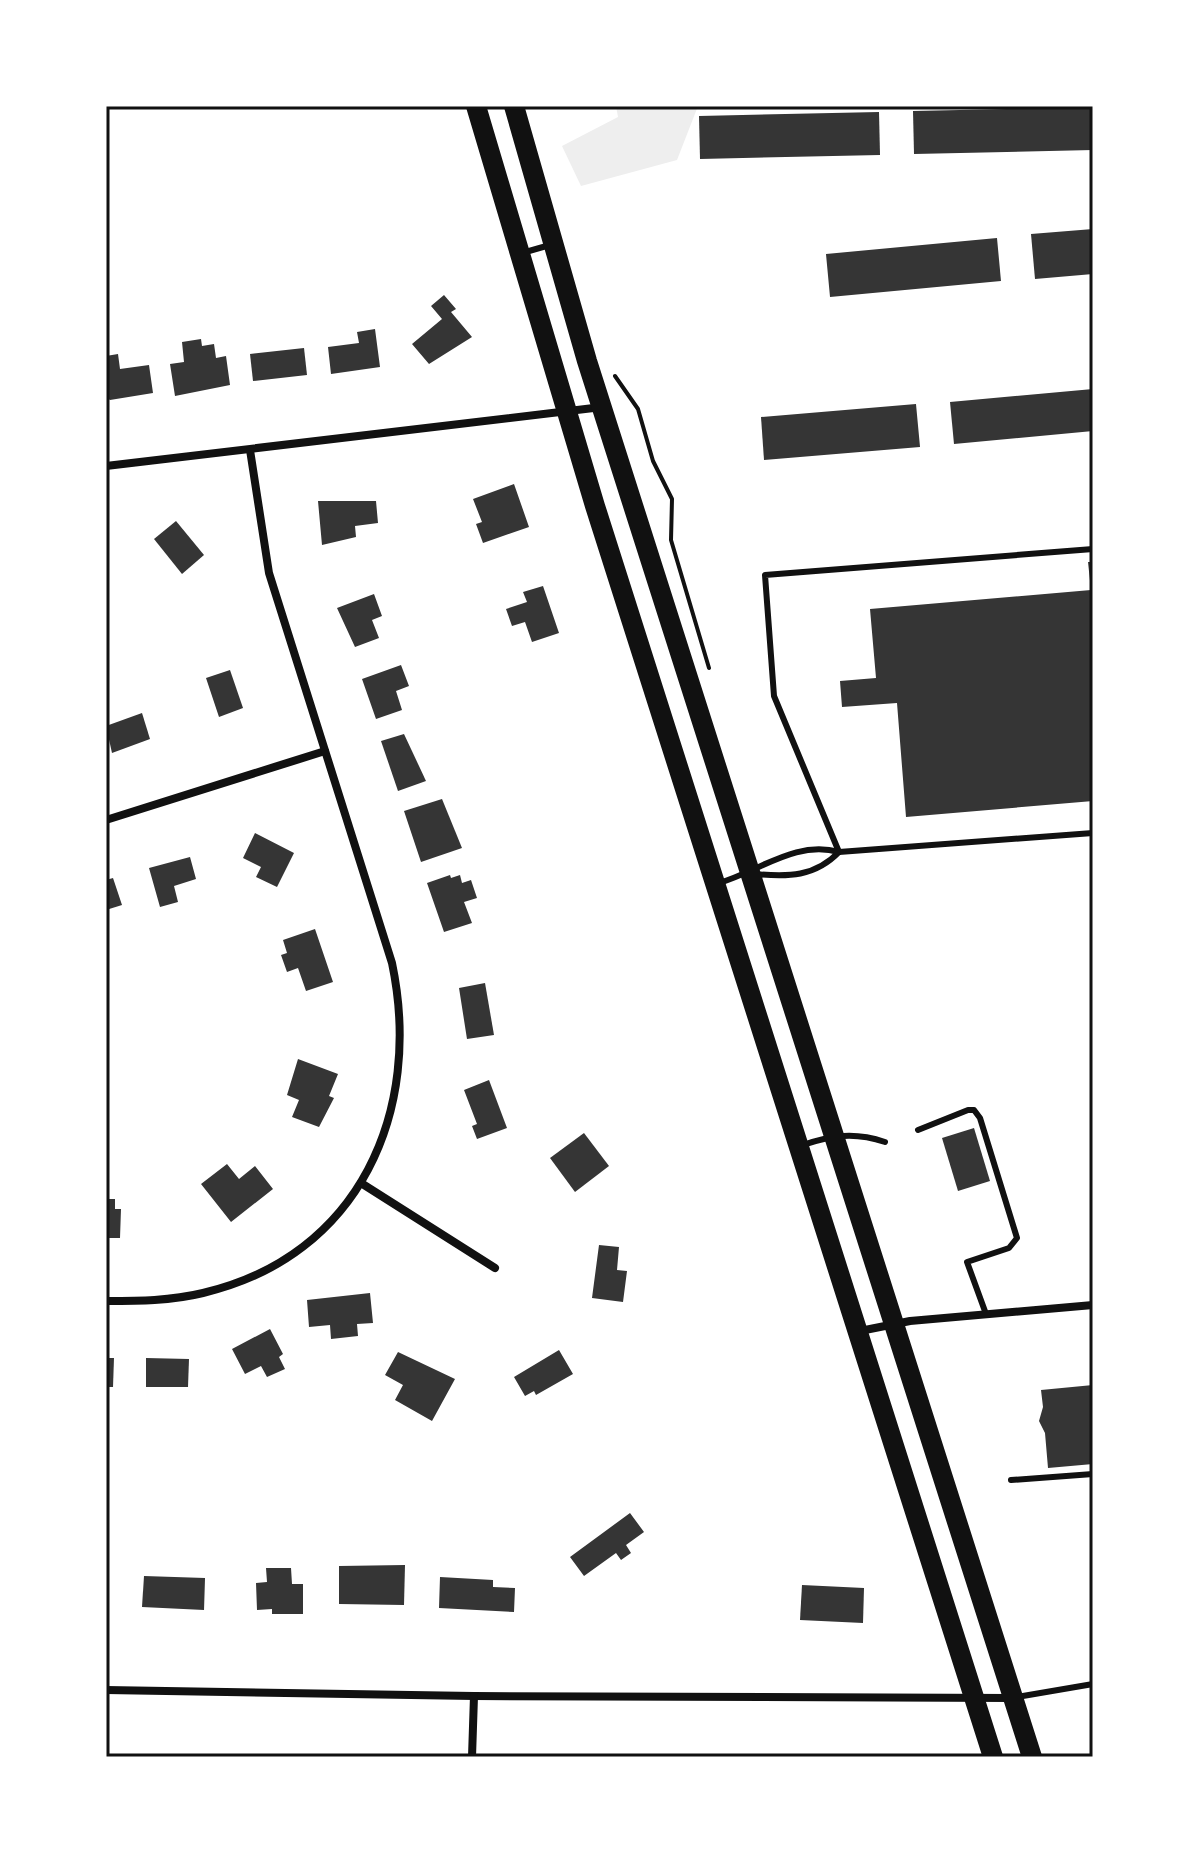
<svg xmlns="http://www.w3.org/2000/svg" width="1199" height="1863" font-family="Literata,serif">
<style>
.green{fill:#eee}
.building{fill:#353535}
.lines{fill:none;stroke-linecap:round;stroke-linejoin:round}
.path{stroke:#111;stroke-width:4}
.service{stroke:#111;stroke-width:6}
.minor{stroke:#111;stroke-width:8}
.trunk{stroke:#111;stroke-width:20}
.neatline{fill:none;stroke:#111;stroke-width:3}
</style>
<rect width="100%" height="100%" fill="#fff"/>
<!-- green -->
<path class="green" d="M616,106H698L677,160L581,186L562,146L618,117Z"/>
<!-- building -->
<g class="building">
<path d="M1093,107V150L914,154L913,111Z"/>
<path d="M879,112L880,155L700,159L699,116Z"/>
<path d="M1093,229V274L1035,279L1031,234Z"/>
<path d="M997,238L1001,281L830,297L826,254Z"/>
<path d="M444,295L456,309L451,312L472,337L429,364L412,344L442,319L431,306Z"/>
<path d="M375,329L380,367L331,374L328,347L359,343L357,332Z"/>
<path d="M201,339L202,346L214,344L216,358L226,356L230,385L175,396L170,364L184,362L182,342Z"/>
<path d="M304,348L307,375L253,381L250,354Z"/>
<path d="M118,354L120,369L149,365L153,393L110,400L106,397V356Z"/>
<path d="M1093,389V431L954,444L950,402Z"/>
<path d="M916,404L920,447L764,460L761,417Z"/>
<path d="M514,484L529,527L483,543L476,524L482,522L473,499Z"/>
<path d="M318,501H376L378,523L355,526L356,537L322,545Z"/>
<path d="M176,521L204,555L182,574L154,539Z"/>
<path d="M1088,562H1093V801L906,817L897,703L842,707L840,681L876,678L870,609L1091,590Z"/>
<path d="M543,586L559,633L532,642L525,622L512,626L506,609L527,602L523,592Z"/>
<path d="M374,594L382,616L372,620L379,638L355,647L337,608Z"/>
<path d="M401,665L409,686L396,691L402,710L376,719L362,679Z"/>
<path d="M230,670L243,708L219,717L206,678Z"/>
<path d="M142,713L150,739L112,753L106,726Z"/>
<path d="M404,734L426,781L398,791L381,741Z"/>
<path d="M442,799L462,848L421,862L404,811Z"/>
<path d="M255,833L294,853L277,887L256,877L261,867L243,858Z"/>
<path d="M190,857L196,879L174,886L178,902L160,907L149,868Z"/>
<path d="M450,875L451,878L460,875L462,883L471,880L477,898L464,902L472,923L444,932L427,883Z"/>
<path d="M113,878L122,905L106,910V880Z"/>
<path d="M315,929L333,982L306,991L298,968L287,972L281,955L287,953L283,940Z"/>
<path d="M485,983L494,1035L467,1039L459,988Z"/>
<path d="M298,1059L338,1074L329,1096L334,1098L319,1127L292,1117L299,1100L287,1095Z"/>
<path d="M489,1080L507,1128L477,1139L472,1126L477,1124L464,1090Z"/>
<path d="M974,1128L990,1181L958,1191L942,1138Z"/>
<path d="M584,1133L609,1166L575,1192L550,1158Z"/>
<path d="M227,1164L239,1179L255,1166L273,1189L231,1222L201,1184Z"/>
<path d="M106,1199H115V1209H121L120,1238H106Z"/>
<path d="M599,1245L619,1247L617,1270L627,1271L623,1302L592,1298Z"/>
<path d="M370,1293L373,1323L357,1324L358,1336L331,1339L330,1325L309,1327L307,1300Z"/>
<path d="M270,1329L283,1354L279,1357L285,1369L267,1377L261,1366L245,1374L232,1349Z"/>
<path d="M559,1350L573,1374L536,1395L534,1391L525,1396L514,1377Z"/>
<path d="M398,1352L455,1379L432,1421L395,1400L403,1385L385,1375Z"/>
<path d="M106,1358H114L113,1387H106Z"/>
<path d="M146,1358L189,1359L188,1387H146Z"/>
<path d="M1093,1385V1464L1048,1468L1045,1433L1039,1421L1043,1407L1041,1390Z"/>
<path d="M630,1513L644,1532L626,1545L631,1553L621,1560L616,1553L584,1576L570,1557Z"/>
<path d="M405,1565L404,1605L339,1604V1566Z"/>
<path d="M266,1568H291L292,1584H303V1614H272V1609L257,1610L256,1583L267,1582Z"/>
<path d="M144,1576L205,1578L204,1610L142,1607Z"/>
<path d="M440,1577L493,1580V1587L515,1588L514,1612L439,1608Z"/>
<path d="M802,1585L864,1588L863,1623L800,1620Z"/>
</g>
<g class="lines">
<!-- path -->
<path class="path" d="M615,376L638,409L653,461L672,499L671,540L709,668"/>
<!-- service -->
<g class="service">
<path d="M522,253L550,245"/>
<path d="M839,852L774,696L765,575L1093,549"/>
<path d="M755,874C788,877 815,877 839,852"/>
<path d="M719,883C760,871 795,840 839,852L1093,833"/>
<path d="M918,1130L968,1110H974L980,1118L1017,1238L1009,1248L967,1262L986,1314"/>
<path d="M803,1145C832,1135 855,1132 885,1142"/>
<path d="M1011,1480L1093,1474"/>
<path d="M1017,1697L1093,1684"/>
</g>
<!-- minor -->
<g class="minor">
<path d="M106,466L602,407"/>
<path d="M106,820L325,751"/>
<path d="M361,1183L495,1268"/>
<path d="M106,1301C139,1301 170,1301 203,1293C360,1256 423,1111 392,963L269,573L250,450"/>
<path d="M860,1331L910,1321L1093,1305"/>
<path d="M106,1690L474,1696L1012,1698"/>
<path d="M472,1757L474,1696"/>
</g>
<!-- trunk -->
<g class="trunk">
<path d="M476,106L595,506L993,1757"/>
<path d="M514,106L587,361L1032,1757"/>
</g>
</g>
<!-- border -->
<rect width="1199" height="1863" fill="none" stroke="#ffffff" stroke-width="216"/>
<rect x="108" y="108" width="983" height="1647" class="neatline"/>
</svg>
